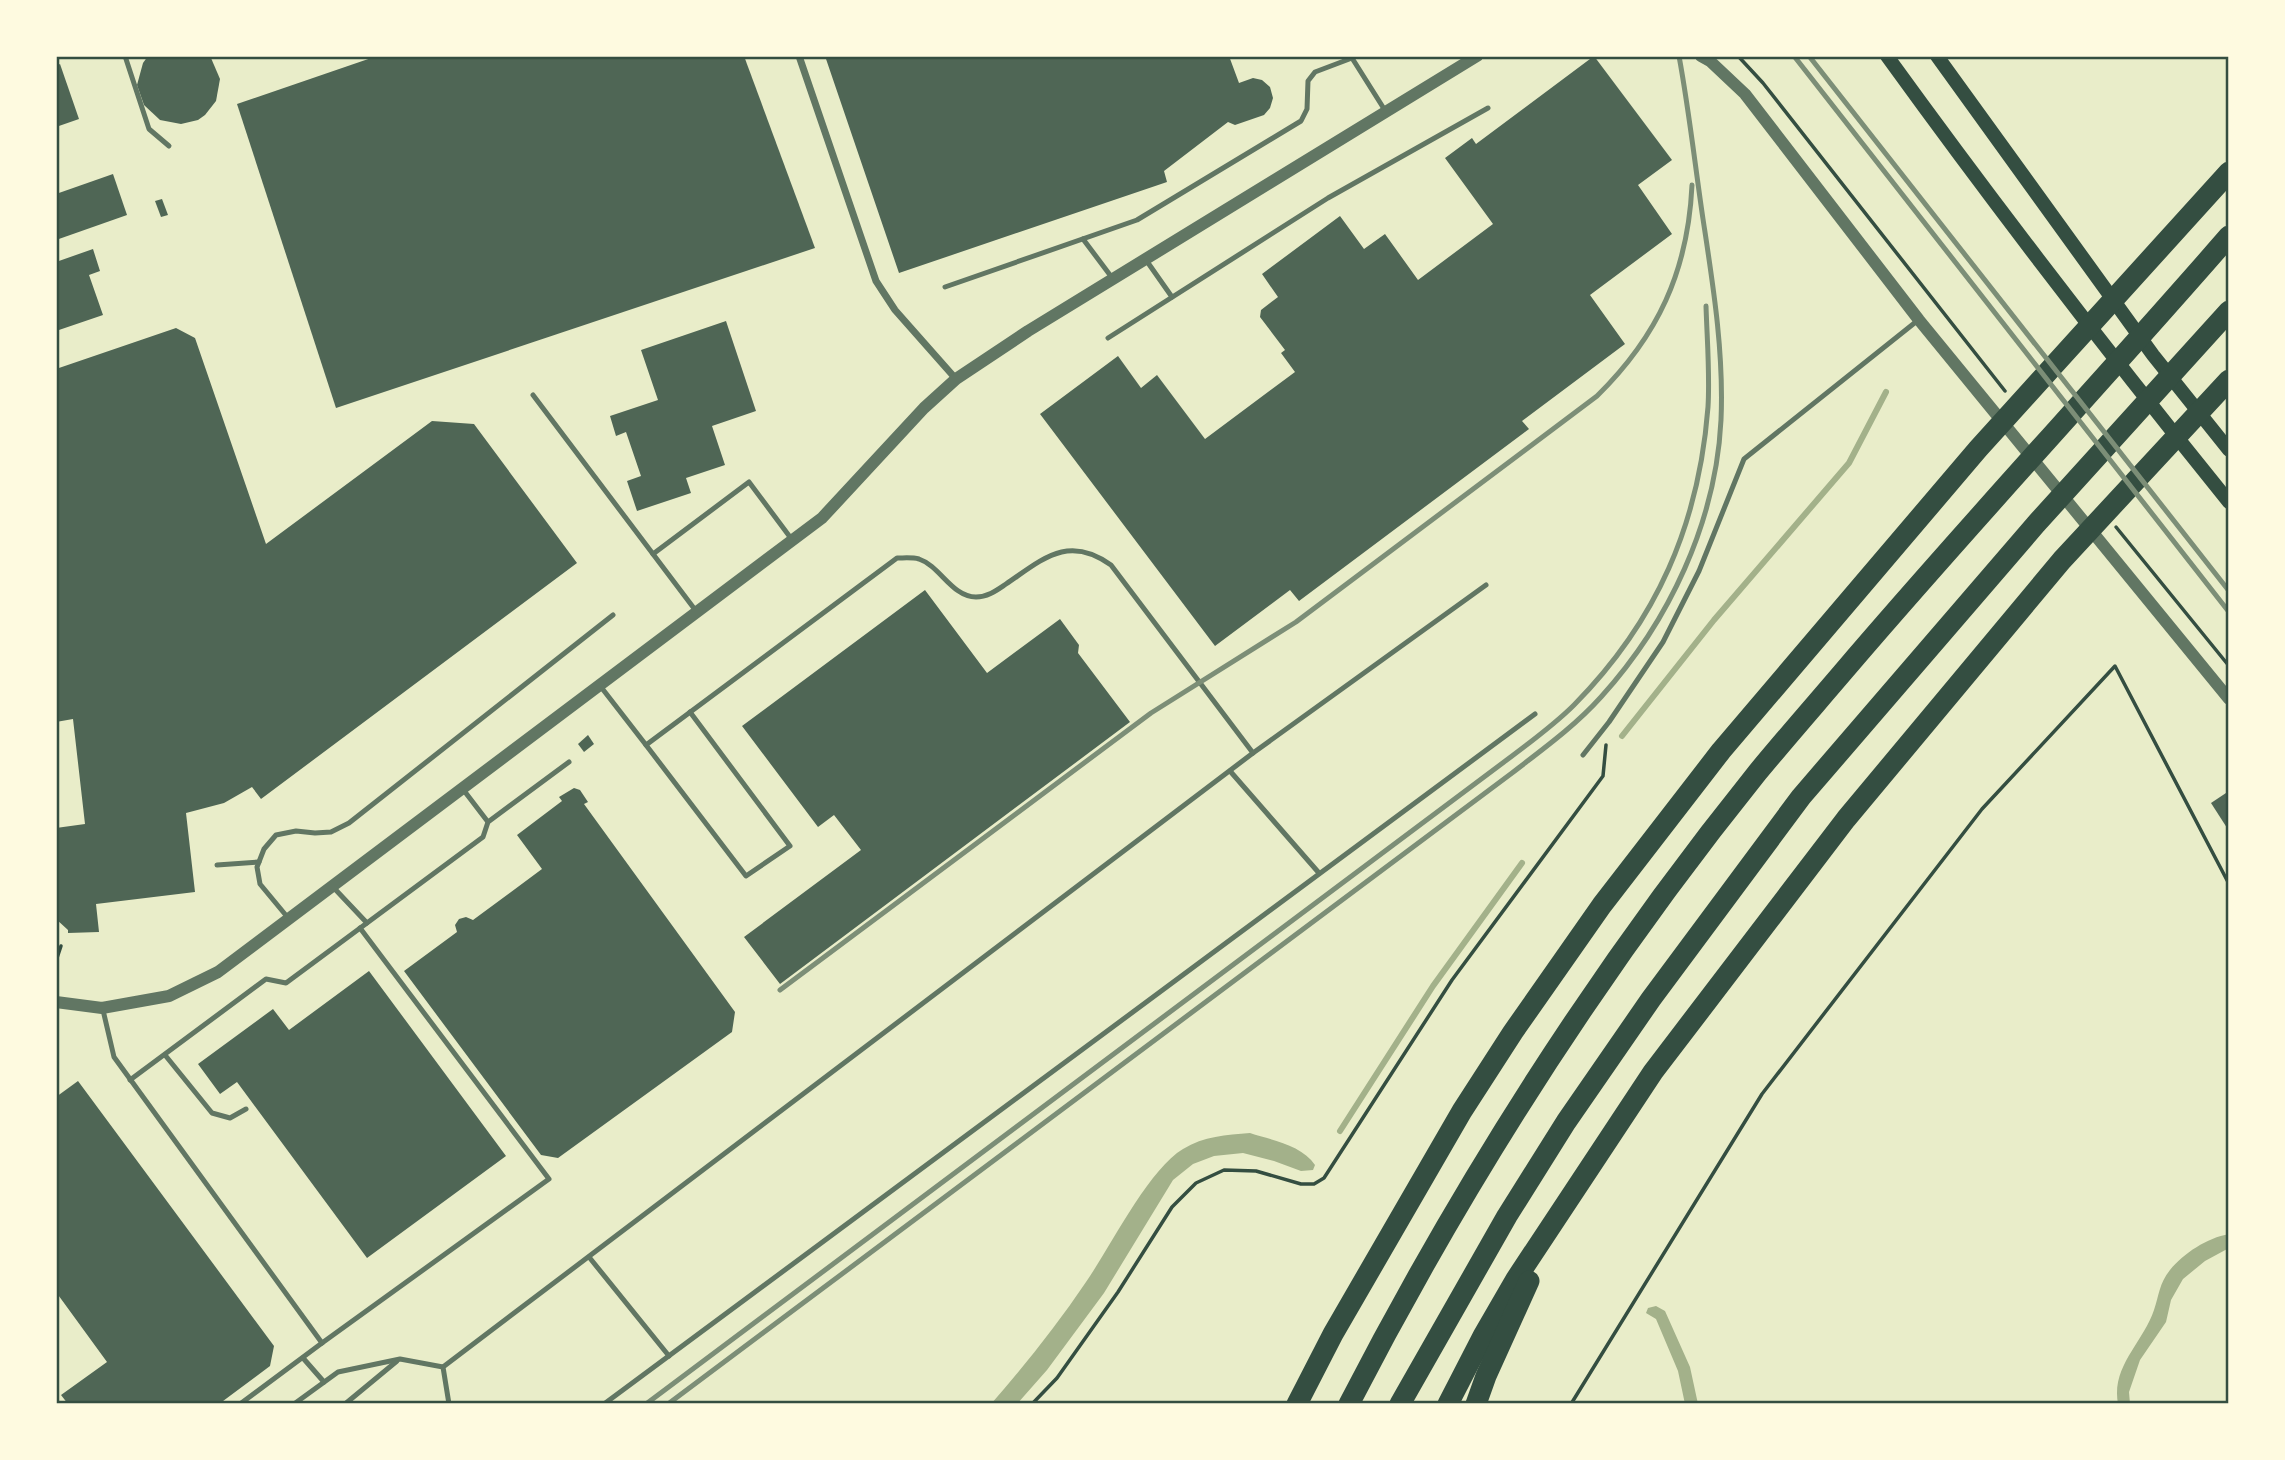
<svg xmlns="http://www.w3.org/2000/svg" width="2285" height="1460" font-family="Georgia,serif">
<style>
.water{fill:#a3b18a}
.lines{fill:none;stroke-linecap:round;stroke-linejoin:round}
.stream{stroke:#a3b18a;stroke-width:6}
.building{fill:#4f6655}
.path{stroke:#344e41;stroke-width:3.5}
.service{stroke:#617663;stroke-width:5}
.minor{stroke:#617663;stroke-width:7}
.tertiary{stroke:#617663;stroke-width:12}
.secondary{stroke:#344e41;stroke-width:14}
.motorway{stroke:#344e41;stroke-width:21}
.rail{stroke:#7c8e77;stroke-width:5}
.neatline{fill:none;stroke:#344e41;stroke-width:2.5}
</style>
<rect width="100%" height="100%" fill="#e9edc9"/>
<!-- water -->
<g class="water">
<path d="M1250,1133C1271,1140 1302,1145 1315,1165L1313,1170L1301,1171L1274,1161L1243,1153L1214,1156L1193,1164L1173,1180L1104,1293L1047,1370L1017,1404H991C1025,1365 1057,1325 1086,1282C1111,1246 1148,1170 1183,1149C1204,1136 1226,1135 1250,1133Z"/>
<path d="M2229,1234V1248L2205,1261L2183,1279L2171,1300L2166,1322L2140,1360L2129,1392L2130,1404H2118C2111,1366 2143,1343 2154,1310C2159,1295 2159,1284 2170,1270C2184,1253 2207,1238 2229,1234Z"/>
<path d="M1656,1306L1665,1311L1690,1367L1698,1404H1685L1678,1371L1656,1319L1646,1313L1648,1308Z"/>
</g>
<g class="lines">
<!-- stream -->
<g class="stream">
<path d="M1622,736L1714,620L1849,463L1886,392"/>
<path d="M1340,1131L1433,986L1522,863"/>
</g>
</g>
<!-- building -->
<g class="building">
<path d="M148,56H209L211,58L220,79L216,101L205,115L198,120L181,124L160,120L144,105L137,85L143,63Z"/>
<path d="M377,56H744L815,248L336,408L237,104Z"/>
<path d="M825,56H1229L1239,83L1253,78L1262,80L1270,87L1273,98L1270,108L1264,115L1235,125L1228,122L1164,171L1167,182L899,273Z"/>
<path d="M1594,56L1672,160L1638,185L1672,234L1590,295L1625,344L1522,421L1529,429L1299,601L1290,590L1215,646L1040,414L1118,356L1141,388L1157,375L1205,439L1295,372L1281,353L1285,350L1260,317L1261,310L1278,297L1262,274L1340,216L1364,249L1385,234L1418,280L1493,224L1445,158L1472,138L1476,144Z"/>
<path d="M60,64L79,119L56,127V66Z"/>
<path d="M113,174L127,215L56,240V194Z"/>
<path d="M162,199L168,215L161,217L155,201Z"/>
<path d="M93,249L100,271L89,275L103,315L56,331V262Z"/>
<path d="M726,321L756,411L712,426L725,465L686,478L691,493L637,511L627,481L641,476L626,432L616,436L610,416L658,400L641,350Z"/>
<path d="M176,328L195,338L266,544L432,421L474,424L577,563L261,799L252,787L224,803L186,813L195,892L96,904L99,932L68,933V930L56,919V828L85,824L73,719L56,722V369Z"/>
<path d="M925,590L987,673L1060,619L1079,645L1078,653L1130,722L780,984L744,937L861,850L834,815L818,827L742,726Z"/>
<path d="M588,735L594,744L584,752L578,744Z"/>
<path d="M574,788L580,790L588,802L584,804L735,1012L732,1032L558,1158L541,1155L404,971L457,932L455,925L459,919L466,917L473,920L542,869L517,835L562,801L559,797Z"/>
<path d="M2229,791V831L2211,803Z"/>
<path d="M369,971L506,1156L367,1258L237,1082L220,1094L198,1064L273,1009L289,1030Z"/>
<path d="M78,1081L274,1346L270,1366L219,1404H68L61,1395L107,1362L56,1292V1097Z"/>
</g>
<g class="lines">
<!-- path -->
<g class="path">
<path d="M1738,56L1763,83L2005,391"/>
<path d="M2116,527L2229,666"/>
<path d="M56,961L61,946"/>
<path d="M1032,1404L1057,1378L1118,1292L1172,1207L1196,1183L1224,1170L1256,1171L1301,1184H1314L1324,1178L1452,980L1603,776L1606,745"/>
<path d="M1571,1404L1762,1094L1982,809L2115,666L2229,884"/>
</g>
<!-- service -->
<g class="service">
<path d="M125,56L149,129L169,146"/>
<path d="M1352,58L1386,112"/>
<path d="M1083,239L1113,279"/>
<path d="M1146,260L1172,297"/>
<path d="M945,287L1137,220L1301,121L1307,109L1308,81L1315,72L1352,58"/>
<path d="M1108,338L1328,198L1488,108"/>
<path d="M533,395L696,611"/>
<path d="M653,554L749,482L793,541"/>
<path d="M601,687L646,745L897,558C904,558 912,557 919,559C940,566 952,597 976,597C988,597 997,590 1006,584C1043,559 1068,534 1111,565L1253,753"/>
<path d="M646,745L746,876L790,846L690,712"/>
<path d="M1583,755L1609,722L1663,642L1699,571L1744,459L1917,321"/>
<path d="M1230,771L1319,873"/>
<path d="M462,788L488,822"/>
<path d="M217,865L259,862"/>
<path d="M333,887L367,923"/>
<path d="M289,919L260,884L257,867L264,849L276,835L296,831L315,833L331,832L349,823L613,615"/>
<path d="M103,1010L114,1057L322,1343L240,1404"/>
<path d="M165,1055L212,1113L230,1118L246,1109"/>
<path d="M130,1080L266,979L286,983L483,837L488,822L569,762"/>
<path d="M589,1257L669,1356"/>
<path d="M322,1343L549,1179L360,928"/>
<path d="M303,1358L324,1382"/>
<path d="M294,1404L338,1372L400,1359L443,1367"/>
<path d="M345,1404L397,1361"/>
<path d="M449,1404L443,1367L1253,753L1486,585"/>
<path d="M604,1404L1535,714"/>
</g>
<!-- minor -->
<path class="minor" d="M799,56L876,281L895,310L956,379"/>
<!-- tertiary -->
<g class="tertiary">
<path d="M1701,56L1710,61L1745,94L1919,320L2229,699"/>
<path d="M56,1002L102,1008L169,996L218,972L822,518L924,408L956,379L1028,331L1477,56"/>
</g>
<!-- secondary -->
<g class="secondary">
<path d="M1887,56C1997,208 2111,356 2229,502"/>
<path d="M1937,56L2153,355L2229,450"/>
</g>
<!-- motorway -->
<g class="motorway">
<path d="M1297,1404L1333,1334L1462,1111L1513,1032L1602,905L1721,751L1978,449L2229,172"/>
<path d="M1349,1404C1464,1181 1600,968 1757,773C1785,739 1814,706 1843,672C1969,524 2102,382 2229,236"/>
<path d="M1400,1404L1507,1216L1566,1122L1651,999L1801,797L2036,524L2229,311"/>
<path d="M1448,1404L1483,1336L1516,1279L1653,1072L1846,819L2062,560L2229,380"/>
<path d="M1476,1404L1486,1376L1529,1281"/>
</g>
<!-- rail -->
<g class="rail">
<path d="M1794,56L2229,612"/>
<path d="M1809,56L2229,591"/>
<path d="M780,990L1151,713L1296,622L1597,396C1658,336 1688,271 1692,185"/>
<path d="M646,1404L1504,762C1528,744 1553,726 1574,705C1657,621 1699,524 1708,407C1710,373 1707,339 1706,306"/>
<path d="M668,1404L1512,773C1543,749 1575,726 1601,697C1669,622 1716,522 1721,420C1724,352 1713,285 1703,219C1695,165 1689,110 1679,56"/>
</g>
</g>
<!-- border -->
<rect width="2285" height="1460" fill="none" stroke="#fefae0" stroke-width="116"/>
<rect x="58" y="58" width="2169" height="1344" class="neatline"/>
</svg>
